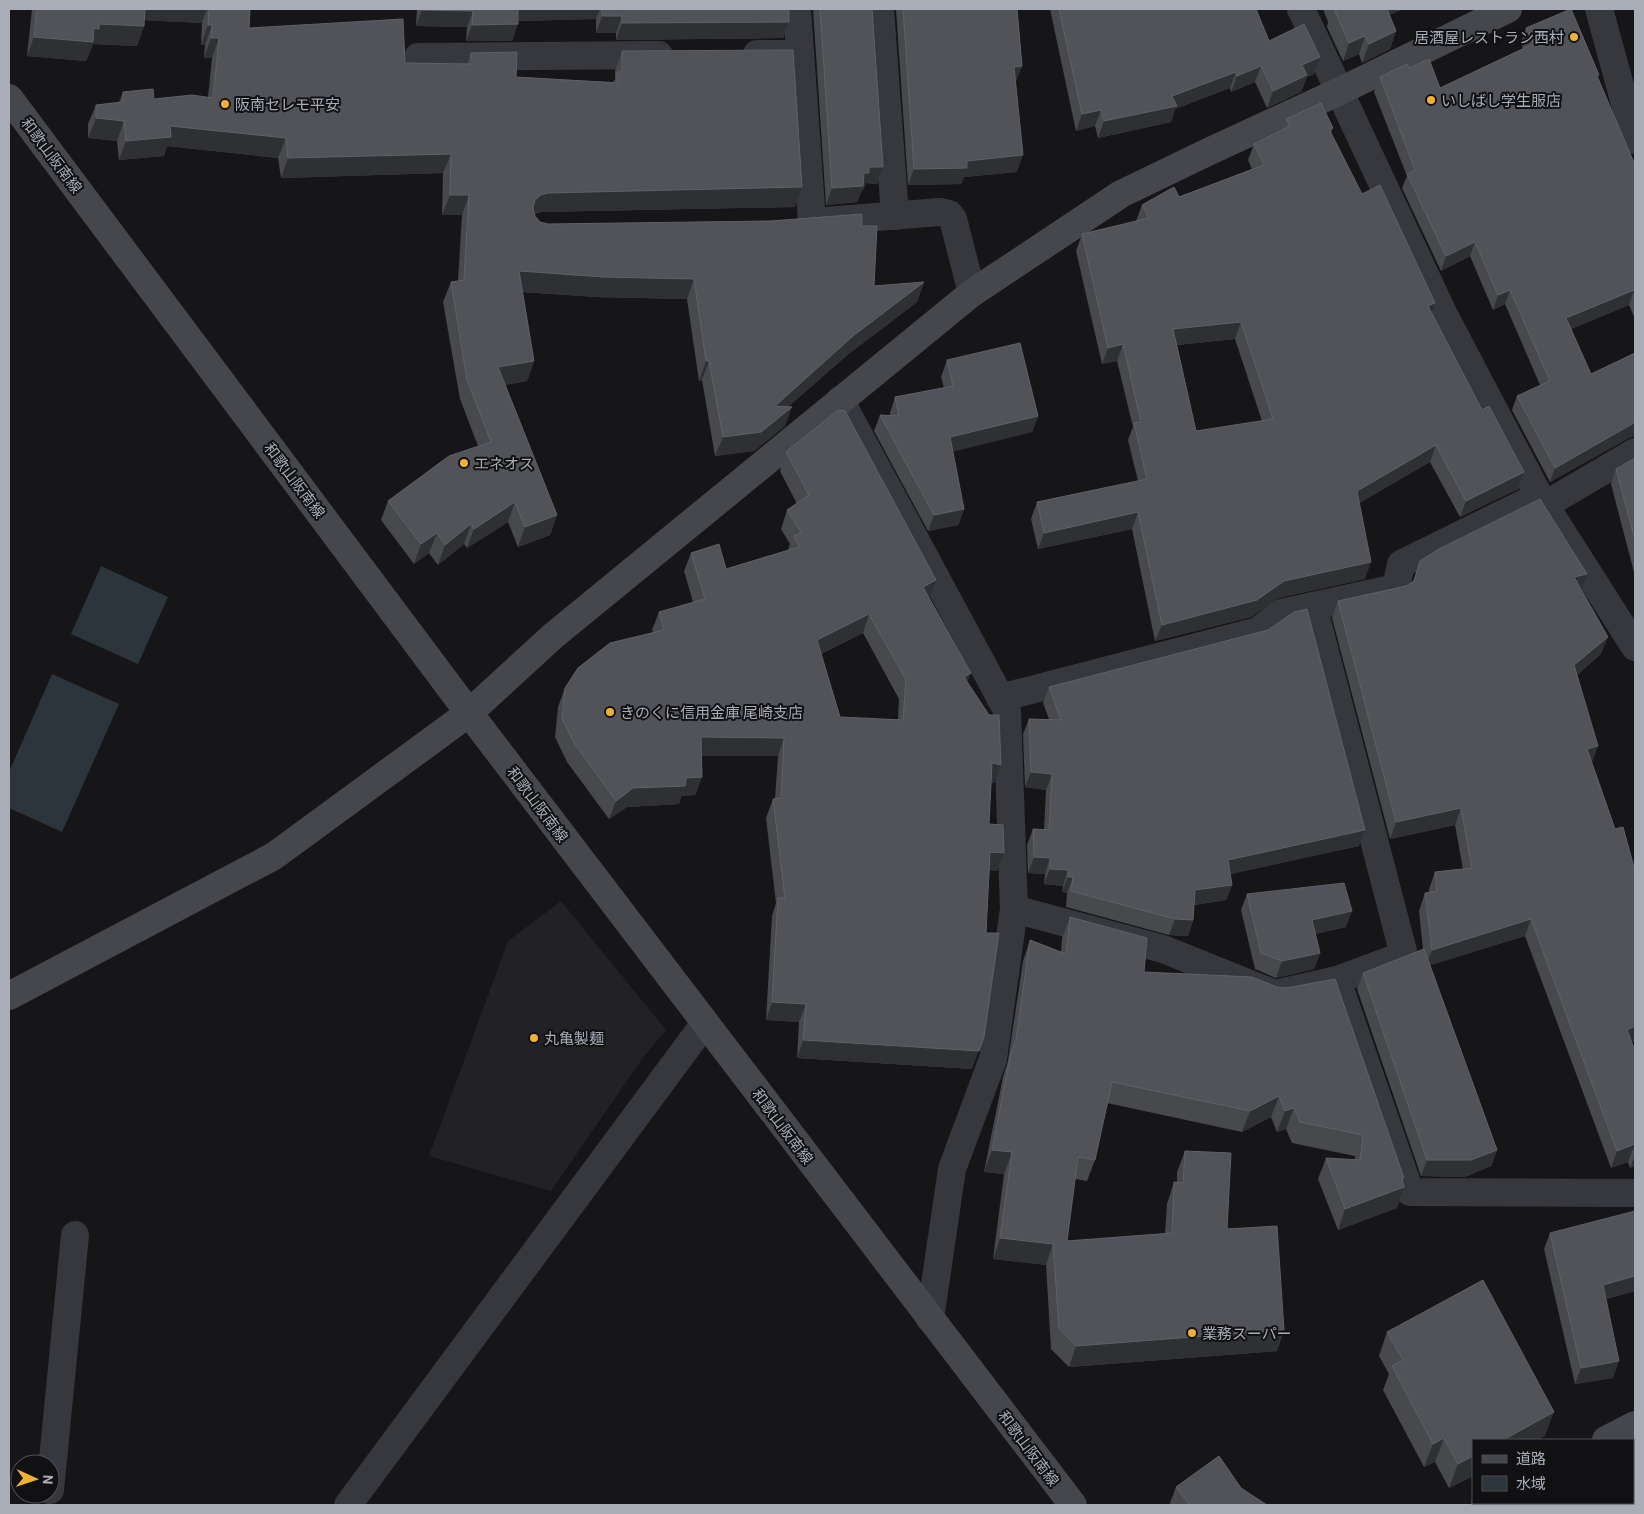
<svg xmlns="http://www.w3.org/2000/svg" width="1644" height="1514" font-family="Barlow,'Noto Sans JP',sans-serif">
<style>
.built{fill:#222225}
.water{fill:#2c353c}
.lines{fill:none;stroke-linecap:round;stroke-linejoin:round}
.street{stroke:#37383d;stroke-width:28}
.secondary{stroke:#45474d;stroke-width:28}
.wall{fill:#47494d;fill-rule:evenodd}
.shaded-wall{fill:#2f3033}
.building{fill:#525359;stroke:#5f6168;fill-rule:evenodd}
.poi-dot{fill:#f2b134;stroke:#111113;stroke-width:2}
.labels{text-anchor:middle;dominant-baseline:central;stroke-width:4;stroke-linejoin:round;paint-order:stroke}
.poi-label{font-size:15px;fill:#a8adb8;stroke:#111113;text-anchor:start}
.street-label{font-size:15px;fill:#a8adb8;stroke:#111113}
</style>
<rect width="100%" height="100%" fill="#161618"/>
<!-- built -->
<path class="built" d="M561,901L666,1030L642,1059L551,1191L429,1156L508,941Z"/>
<!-- water -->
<g class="water">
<path d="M101,566L168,597L138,664L71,634Z"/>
<path d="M52,674L119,704L62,832L9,808V772Z"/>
</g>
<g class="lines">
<!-- street -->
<g class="street">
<path d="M797,9L812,222"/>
<path d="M880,9L895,216"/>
<path d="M1301,9L1442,311L1539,496L1635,647"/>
<path d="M1599,9L1635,140"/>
<path d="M757,54H800"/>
<path d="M418,57L659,55"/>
<path d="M825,221L940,212L949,214L953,219L972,293"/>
<path d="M840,400L1007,710L1014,909L993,1059L952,1169L930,1319"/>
<path d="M1545,505L1635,452"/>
<path d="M1000,698L1258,631L1281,613L1396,588L1401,564L1539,496"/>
<path d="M1014,909L1163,949L1275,994L1337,980L1404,955L1313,606"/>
<path d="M1337,980L1410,1192L1635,1193"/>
<path d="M50,1490L75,1235"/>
<path d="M348,1505L705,1023"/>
</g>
<!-- secondary -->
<g class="secondary">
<path d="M9,98L469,713L1073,1505"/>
<path d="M9,996L274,856L469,713L553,636L972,293L1121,194L1210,151L1338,92L1508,9"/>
<path d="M1606,1440L1635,1425"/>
<path d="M1485,1505L1489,1503"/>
</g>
</g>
<!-- wall -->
<g class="wall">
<path d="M32,9H250L249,28L405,63L467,64L471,53L516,77L613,82L615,79V71L622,51L795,207L541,212L534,214L535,216L540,222L548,224L862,226L874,286L924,282L917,302L846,356L789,406L785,426L754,451L715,456L702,380L699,381L687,299L596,297L522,292L534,361L527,381L505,385L557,515L550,535L518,547L508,522L467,548L464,544L438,565L429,553L414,564L381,520L388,501L478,446L460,399L443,302L451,282L458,281L462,215H442L443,173L281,178L278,158L167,146L164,156L119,160L117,141L88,138V124L96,105L119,102L123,92L154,99L208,97L212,58H204L205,45H201L202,23L144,20V26L137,46L93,44L86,61L27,56Z"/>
<path d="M417,9H789V22L783,38L616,40V33H596V19L518,21L512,41H466L467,27L416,26Z"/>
<path d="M813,9H872L883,167L877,184L866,183L863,190H862L857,202L826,205Z"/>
<path d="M896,9H1017L1022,66L1015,82L1017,172L964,177L961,184L908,185Z"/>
<path d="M1050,9H1256L1269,41L1314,74L1307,77L1301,92L1267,108L1255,82L1231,92L1230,88L1175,109L1171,122L1098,138L1095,126L1076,131Z"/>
<path d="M1323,9H1404L1389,15L1396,31L1390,49L1362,63L1359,54L1343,61L1327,27L1328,22Z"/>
<path d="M1635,22V34L1634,27Z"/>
<path d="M1526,28L1598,78L1635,165V319L1629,305L1571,329L1591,374L1627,439L1550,482L1512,410L1517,396L1540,385L1505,304L1493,310L1470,256L1441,271L1402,188L1407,176L1374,92L1380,77L1409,68L1440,88L1523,49L1521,43Z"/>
<path d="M1286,119L1333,128L1331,133L1362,194L1431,313L1482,410L1524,472L1518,489L1460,517L1430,462L1359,503L1365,579L1278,598L1251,617L1155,641L1132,529L1038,549L1031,519L1037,502L1138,481L1128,440L1133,427L1117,361L1102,364L1076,251L1082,234L1136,221L1142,205L1179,197L1252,169L1248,160L1254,144L1282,130ZM1235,339L1262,421L1196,431L1177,345Z"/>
<path d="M947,360L1038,416L1032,432L953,451L964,509L958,525L928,531L874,431L880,415H890V413L895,397L944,388L941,377Z"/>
<path d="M786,452L929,597L967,682L994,783H991L989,824L1004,853L997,871L989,870L972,1069L797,1058L799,1022L766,1020L772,916L776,903L766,818L773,799H775L778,756H701L702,777L695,795L681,796L679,804L627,807L609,819L567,762L555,737L558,707L565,688L653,632L652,630L659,612L693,602L684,571L691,553L726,569L788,550L790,544L781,529L787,510L797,504L780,471ZM863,633L899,699L898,720L840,717L821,654Z"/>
<path d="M1635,458V576L1611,484L1616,469Z"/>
<path d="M1420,561L1581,590L1601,654L1577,675L1592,763L1615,829L1635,871V1041L1632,1042L1635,1051V1166L1630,1168L1628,1162L1611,1168L1525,936L1430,965L1497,1150L1491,1166L1465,1177L1421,1176L1357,989L1363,973L1423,949L1419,911L1425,893H1429V889L1435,872L1463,869L1455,825L1390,839L1332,618L1338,601L1406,586L1413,582Z"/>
<path d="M1049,687L1359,846L1230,874L1232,885L1226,900L1194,905L1193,920L1188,936L1169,935L1066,907L1067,893L1062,892L1063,886L1044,884L1045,874L1028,873L1027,845L1033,829L1044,830L1046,790L1025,787L1023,734L1029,719H1049L1043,703Z"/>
<path d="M1247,894L1346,927L1315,934L1320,953L1314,969L1276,978L1255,969L1241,910Z"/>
<path d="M1070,917L1144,972L1252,977L1403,1181L1404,1187L1397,1208L1338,1230L1318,1179L1326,1158L1355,1160V1156L1292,1143L1286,1129L1277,1132L1271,1117L1242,1132L1107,1103L1095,1160L1087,1181L1075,1179L1067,1241L1165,1234L1167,1204L1174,1182L1177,1183V1172L1185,1151L1227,1229L1284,1330L1277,1351L1069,1367L1051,1349L1046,1265L993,1259L1004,1174L984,1172L1003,1077L1008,1061L1023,961L1030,940L1061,952L1062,938Z"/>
<path d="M1550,1233L1635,1291L1606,1299L1613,1378L1575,1384L1544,1249Z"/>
<path d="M1387,1332L1545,1436L1473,1440V1476L1449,1488L1435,1462L1424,1467L1383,1390L1389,1374L1379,1356Z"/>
<path d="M1176,1487L1241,1488L1267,1505H1171L1170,1503Z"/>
</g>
<!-- shaded-wall -->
<g class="shaded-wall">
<path d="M142,9H207L202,23L138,20Z"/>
<path d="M517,9H600L596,19L513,21Z"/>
<path d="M1381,9H1404L1377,20Z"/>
<path d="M422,10L473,11L467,27L416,26Z"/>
<path d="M602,16H622L616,33H596Z"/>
<path d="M789,22L783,38L616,40L622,23Z"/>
<path d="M99,24L144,26L137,46L93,44L86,61L27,56L34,37L94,28Z"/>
<path d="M518,24L512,41H466L472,25Z"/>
<path d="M208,25H212L205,45H201Z"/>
<path d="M1396,31L1390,49L1362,63L1369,44Z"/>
<path d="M1365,36L1359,54L1343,61L1349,43Z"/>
<path d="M211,38H219L212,58H204Z"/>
<path d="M1320,57L1314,74L1307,77L1301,92L1267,108L1273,91L1302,65Z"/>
<path d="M1022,66L1016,82L1008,83L1014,67Z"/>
<path d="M1261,66L1255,82L1231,92L1237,76Z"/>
<path d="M1236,72L1230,88L1175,109L1171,122L1098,138L1104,121L1172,96Z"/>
<path d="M1101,110L1095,126L1076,131L1082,114Z"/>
<path d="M96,118L124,121L117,141L88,138Z"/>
<path d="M170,126L286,138L278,158L167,146L164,156L119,160L126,141Z"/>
<path d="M451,154L443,173L281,178L288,158Z"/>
<path d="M1023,155L1017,172L964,177L961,184L908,185L914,169L967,161Z"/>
<path d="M869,167H883L877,184L866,183L863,190H862L857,202L826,205L832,188L864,173Z"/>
<path d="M802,187L795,207L541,212L533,214L528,220L535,200L541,195L548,193Z"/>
<path d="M450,195H469L462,215H442Z"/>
<path d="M1475,242L1470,256L1441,271L1446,256Z"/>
<path d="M519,271L694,279L687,299L596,297L511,291Z"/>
<path d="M924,282L917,302L846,356L768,425L775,406L853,336Z"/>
<path d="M1510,290L1505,304L1493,310L1498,295Z"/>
<path d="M1634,290L1629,305L1561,333L1566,318Z"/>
<path d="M1435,303L1429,319L1428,306Z"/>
<path d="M1241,322L1235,339L1167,346L1173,329Z"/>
<path d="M1123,344L1117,361L1102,364L1108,348Z"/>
<path d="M534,361L527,381L491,387L498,367Z"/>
<path d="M706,361H709L702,380L699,381Z"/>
<path d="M792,407L785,426L754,451L715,456L723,437Z"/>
<path d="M1038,416L1032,432L944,454L950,437Z"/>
<path d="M1635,423V436L1627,439L1550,482L1555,468L1632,424Z"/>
<path d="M1436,445L1430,462L1351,508L1357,491Z"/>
<path d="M1524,472L1518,489L1460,517L1466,501Z"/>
<path d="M515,502L508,522L467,548L474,529Z"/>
<path d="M964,509L958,525L928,531L934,515Z"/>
<path d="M1138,512L1132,529L1038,549L1044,533Z"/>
<path d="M557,515L550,535L518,547L525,527Z"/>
<path d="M471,524L464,544L438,565L445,545Z"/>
<path d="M437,533L429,553L414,564L421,544Z"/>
<path d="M1371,562L1365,579L1278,598L1251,617L1155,641L1162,625L1284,581Z"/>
<path d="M1587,574L1581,591L1574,577Z"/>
<path d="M936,580L929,598L923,587Z"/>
<path d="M869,614L863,633L811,659L817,640Z"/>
<path d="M1608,637L1601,654L1568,683L1574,665Z"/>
<path d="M971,673L964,691V677Z"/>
<path d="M701,737L784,738L778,756H694Z"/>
<path d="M1598,746L1592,763L1587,749Z"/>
<path d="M992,763L1001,765L994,783L985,782Z"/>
<path d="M1031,772L1052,774L1046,790L1025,787Z"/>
<path d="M702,777L695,795L681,796L679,804L627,807L609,819L616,801L633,788L686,778Z"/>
<path d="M1461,808L1455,825L1390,839L1396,822Z"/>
<path d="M1365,830L1359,846L1222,876L1228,860Z"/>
<path d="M990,852L1004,853L997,871L983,870Z"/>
<path d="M1034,857L1050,858L1045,874L1028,873Z"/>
<path d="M1050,869L1068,870L1063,886L1044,884Z"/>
<path d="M1068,877H1073L1067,893L1062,892Z"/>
<path d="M1232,885L1226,900L1189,906L1195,890Z"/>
<path d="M1352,911L1346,927L1306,936L1312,920Z"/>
<path d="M1175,919L1193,920L1188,936L1169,935Z"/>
<path d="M1531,919L1525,936L1425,967L1432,950Z"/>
<path d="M1320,953L1314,969L1276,978L1282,961Z"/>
<path d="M772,1002L806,1004L799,1022L766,1020Z"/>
<path d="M1635,1026V1041L1621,1047L1627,1030Z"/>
<path d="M984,1037L972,1069L797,1058L803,1040Z"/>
<path d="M1279,1096L1271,1117L1242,1132L1250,1111Z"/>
<path d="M1294,1108L1286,1129L1277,1132L1285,1111Z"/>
<path d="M1635,1144L1628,1162L1611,1168L1617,1151Z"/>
<path d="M992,1150L1012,1152L1004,1174L984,1172Z"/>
<path d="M1497,1150L1491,1166L1465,1177L1421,1176L1427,1160Z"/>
<path d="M1635,1155V1166L1630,1168Z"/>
<path d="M1404,1178L1400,1188L1404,1187L1397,1208L1338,1230L1345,1209Z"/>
<path d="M1000,1238L1053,1244L1046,1265L993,1259Z"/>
<path d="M1635,1276V1291L1597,1301L1603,1285Z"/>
<path d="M1284,1330L1277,1351L1069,1367L1076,1346Z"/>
<path d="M1619,1361L1613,1378L1575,1384L1581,1368Z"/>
<path d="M1554,1412L1545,1436L1538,1440H1503Z"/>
<path d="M1444,1438L1435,1462L1424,1467L1433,1444Z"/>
<path d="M1473,1456V1476L1449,1488L1458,1464Z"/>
</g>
<!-- building -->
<g class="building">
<path d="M37,9H145L144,26L99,24V29L94,28L93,42L34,37Z"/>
<path d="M209,9H250L249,28L403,19L405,63L471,64V53L517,52L516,77L617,83V72H622V51L793,50L802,187L548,193L541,195L535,200L533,208L535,216L540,222L548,224L771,221L862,214V226H877L874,286L924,282L853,336L775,406L792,407L761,432L723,437L709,361H706L694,279L603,277L519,271L534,361L498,367L557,515L525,527L515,502L474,529L471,524L445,545L437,533L421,544L388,501L449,456L491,442L467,380L451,282L464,280L469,195H450L451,154L288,158L286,138L170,126L171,137L126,141L124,121L96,118V105L123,102V92L153,89L154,99L192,95L213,98L219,38H211L212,25H208Z"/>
<path d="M422,9H518V24L472,25L473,11L422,10Z"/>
<path d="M602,9H789V22L622,23V16H602Z"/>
<path d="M820,9H872L883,167H869V173H864L863,186L832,188Z"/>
<path d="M903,9H1017L1022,66L1014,67L1023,155L967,161V168L914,169Z"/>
<path d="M1059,9H1256L1269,41L1304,24L1320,57L1302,65L1307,75L1273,91L1261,66L1237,76L1236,72L1172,96L1177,106L1104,121L1101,110L1082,114Z"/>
<path d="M1334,9H1387L1396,31L1369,44L1365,36L1349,43Z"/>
<path d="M1571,9L1599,75L1597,76L1635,165V293L1634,290L1566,318L1591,374L1635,353V423L1632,424L1555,468L1517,396L1550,381L1510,290L1498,295L1475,242L1446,256L1407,174L1415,170L1380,77L1407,64L1409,68L1429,59L1440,88L1533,44L1526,28Z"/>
<path d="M1321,103L1333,128L1329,129L1362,194L1380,185L1435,303L1428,306L1482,410L1489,406L1524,472L1466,501L1436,445L1357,491L1371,562L1284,581L1257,600L1162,625L1138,512L1044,533L1037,502L1147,479L1134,423L1141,422L1123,344L1108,348L1082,234L1149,218L1142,205L1174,187L1179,197L1264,165L1254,144L1290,126L1286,119ZM1241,322L1273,419L1196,431L1173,329Z"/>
<path d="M1020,343L1038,416L950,437L964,509L934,515L880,415L899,416L895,397L953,386L947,360Z"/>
<path d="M838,410L845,411L936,580L923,587L971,673L964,677L989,715H999L1001,765L992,763L989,824L1003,825L1004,853L990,852L986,933H999L984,1037L979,1051L803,1040L806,1004L772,1002L778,898H785L773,799L781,798L784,738L701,737L702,777L686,778L685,786L633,788L616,801L574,743L562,719L565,688L578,668L610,643L664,630L659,612L705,599L691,553L719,544L726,569L799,547L794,536L801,532L787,510L809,495L786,452ZM869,614L906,680L903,720L840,717L817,640Z"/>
<path d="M1635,458V540L1616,469Z"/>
<path d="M1540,499L1587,574L1574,577L1608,637L1574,665L1598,746L1587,749L1615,829L1623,827L1635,871V1026L1627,1030L1635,1051V1146V1144L1617,1151L1531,919L1432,950L1425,893L1437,891L1435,872L1472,868L1461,808L1396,822L1338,601L1406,586L1414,581L1420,561L1437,550Z"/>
<path d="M1307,609L1365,830L1228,860L1232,885L1195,890L1193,920L1175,919L1071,891L1073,877H1068V870L1050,869V858L1034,857L1033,829L1049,830L1052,774L1031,772L1029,719L1061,720L1049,687L1268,630L1294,612Z"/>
<path d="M1344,883L1352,911L1312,920L1320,953L1282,961L1261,953L1247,894Z"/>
<path d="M1070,917L1147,938L1144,972L1252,977L1277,987L1286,988L1335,979L1404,1178H1402L1404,1187L1345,1209L1326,1158L1360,1160L1363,1135L1300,1122L1294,1108L1285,1111L1279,1096L1250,1111L1112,1082L1095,1160L1078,1157L1067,1241L1172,1233L1174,1182L1183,1183L1185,1151L1231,1153L1227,1229L1277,1226L1284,1330L1076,1346L1059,1328L1053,1244L1000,1238L1012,1152L992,1150L1010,1056L1016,1040L1030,940L1066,954Z"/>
<path d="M1424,949L1497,1150L1471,1160H1427L1363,973Z"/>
<path d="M1635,1211V1276L1603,1285L1619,1361L1581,1368L1550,1233Z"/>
<path d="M1483,1280L1554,1412L1503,1440H1473V1456L1458,1464L1444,1438L1433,1444L1392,1366L1403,1360L1387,1332Z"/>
<path d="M1219,1456L1241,1488L1267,1505H1190L1176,1487Z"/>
<path d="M1589,1503H1594L1595,1505H1584Z"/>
</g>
<!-- markers -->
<g class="poi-dot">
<circle cx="1574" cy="37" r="5"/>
<circle cx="1431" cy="100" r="5"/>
<circle cx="225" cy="104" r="5"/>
<circle cx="464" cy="463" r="5"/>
<circle cx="610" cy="712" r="5"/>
<circle cx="534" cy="1038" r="5"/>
<circle cx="1192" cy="1333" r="5"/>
</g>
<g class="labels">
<!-- poi labels -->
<g class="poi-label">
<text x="1564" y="37" text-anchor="end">居酒屋レストラン西村</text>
<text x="1441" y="100">いしばし学生服店</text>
<text x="235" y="104">阪南セレモ平安</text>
<text x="474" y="463">エネオス</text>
<text x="620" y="712">きのくに信用金庫 尾崎支店</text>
<text x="544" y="1038">丸亀製麺</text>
<text x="1202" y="1333">業務スーパー</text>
</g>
<!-- street labels -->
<g class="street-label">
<text transform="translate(52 155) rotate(53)">和歌山阪南線</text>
<text transform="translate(295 480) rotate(53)">和歌山阪南線</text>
<text transform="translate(538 804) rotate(53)">和歌山阪南線</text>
<text transform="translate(783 1126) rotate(53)">和歌山阪南線</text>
<text transform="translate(1029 1448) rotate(53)">和歌山阪南線</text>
</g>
</g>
<!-- border -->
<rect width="1644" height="1514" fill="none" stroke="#a8adb8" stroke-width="20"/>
<!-- legend -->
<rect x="1472" y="1439" width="162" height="65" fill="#111113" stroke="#4d4f55"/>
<rect x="1482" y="1455" width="25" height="8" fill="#45474d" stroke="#4d4f55"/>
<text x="1516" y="1464" font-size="15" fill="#a8adb8">道路</text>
<rect x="1482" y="1476" width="25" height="15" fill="#2c353c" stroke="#4d4f55"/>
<text x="1516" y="1489" font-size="15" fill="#a8adb8">水域</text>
<!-- north arrow -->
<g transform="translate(35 1479) rotate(93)"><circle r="24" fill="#111113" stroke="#4d4f55"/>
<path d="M0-4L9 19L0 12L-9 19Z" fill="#f2b134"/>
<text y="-8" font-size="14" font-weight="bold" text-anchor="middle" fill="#a8adb8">N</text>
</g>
</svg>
